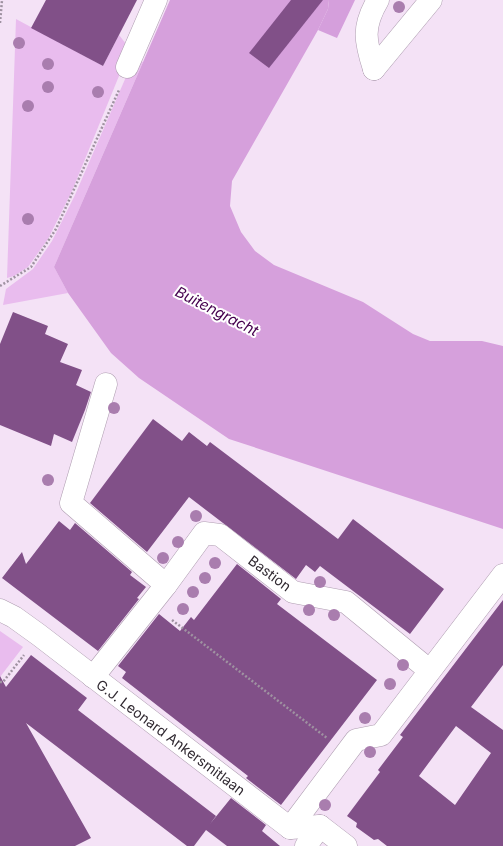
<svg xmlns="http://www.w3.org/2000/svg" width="503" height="846" font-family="Inter,sans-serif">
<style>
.green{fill:#e9bcee}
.forest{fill:#d59fdc}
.water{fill:#d6a0dc}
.building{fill:#815088;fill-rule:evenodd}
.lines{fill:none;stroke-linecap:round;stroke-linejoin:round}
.minor-casing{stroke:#ae9db0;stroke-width:23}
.path{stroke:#9f92a1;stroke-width:2.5;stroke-dasharray:2 2;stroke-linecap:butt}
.minor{stroke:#fff;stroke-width:22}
.tree{fill:#a97dae}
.labels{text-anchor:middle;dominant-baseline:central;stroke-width:4;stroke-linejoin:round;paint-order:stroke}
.street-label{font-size:14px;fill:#302931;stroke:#fff}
.water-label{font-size:15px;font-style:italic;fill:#45004e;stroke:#fff}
</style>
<rect width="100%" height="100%" fill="#f4e2f6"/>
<!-- green -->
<g class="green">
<path d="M16,19L103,66L119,35L130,49L72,191L48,239L28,267L14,276L7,278Z"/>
<path d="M138,60L143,62L54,267L68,293L3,305L6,289L33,269L52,241L75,195L132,63Z"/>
<path d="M0,631L23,647L0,677Z"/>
</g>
<!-- forest -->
<path class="forest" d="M329,0H355L337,38L318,30L328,9Z"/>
<!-- water -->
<path class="water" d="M170,0H329L328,9L318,30L232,181L230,206L241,232L255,251L274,265L363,302L413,334L430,341H482L503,346V529L229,439L139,378L111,353L68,293L54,267Z"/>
<!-- building -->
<g class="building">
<path d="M46,0H137L103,66L31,28Z"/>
<path d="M291,0H323L269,68L249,53Z"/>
<path d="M13,312L48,326L45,334L68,344L60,362L82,370L76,385L91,392L85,410L72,442L54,434L51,446L0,425V344Z"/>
<path d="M153,419L182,441L189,432L207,446L210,442L338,539L353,519L444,589L410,634L320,566L315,572L306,565L296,579L189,497L147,552L90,503Z"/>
<path d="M59,521L70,530L75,523L132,572L130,575L146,587L137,598L139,599L98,651L2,578L22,552L26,564Z"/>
<path d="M237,564L281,599L277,604L377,680L281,805L246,778L248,776L122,678L126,672L118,666L159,614L180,631L191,617L194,620Z"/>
<path d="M503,600V665L471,707L503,730V846H387L378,839L374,840L356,827L357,823L347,816L380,772L378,770L403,737L400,735ZM456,726L491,753L455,805L419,776Z"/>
<path d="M31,655L87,698L78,710L216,816L210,824L231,798L266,825L262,831L280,846H227L206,830L194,846H187L26,723L91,838L75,846H0V676L6,687Z"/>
</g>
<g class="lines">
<!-- minor casing -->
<g class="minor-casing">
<g id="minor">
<path d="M127,67L156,0"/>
<path d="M374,69L431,0"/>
<path d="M374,69C365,41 362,27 378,0"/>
<path d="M106,384L71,503L166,585"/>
<path d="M0,610L14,617L39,635L290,828L320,826L346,846"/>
<path d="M93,677L166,585L204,533L220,535L293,592L346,602L429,670"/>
<path d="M290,828L356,740L381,735L503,575"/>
<path d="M306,846L320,826"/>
</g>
</g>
<!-- path -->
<g class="path">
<path d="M0,23L2,0"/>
<path d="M0,286L31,267L56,229L119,90"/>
<path d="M172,620L327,738"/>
<path d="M0,682H3L24,655"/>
</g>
<!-- minor -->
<use href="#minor" class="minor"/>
</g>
<!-- trees -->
<g class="tree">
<circle cx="399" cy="7" r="6"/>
<circle cx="19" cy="43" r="6"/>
<circle cx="48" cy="64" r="6"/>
<circle cx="48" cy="87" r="6"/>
<circle cx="98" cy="92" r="6"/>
<circle cx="28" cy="106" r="6"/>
<circle cx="28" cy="219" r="6"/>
<circle cx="114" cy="408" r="6"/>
<circle cx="48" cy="480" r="6"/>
<circle cx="196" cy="516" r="6"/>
<circle cx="178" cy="542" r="6"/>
<circle cx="163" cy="558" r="6"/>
<circle cx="215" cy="563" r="6"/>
<circle cx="205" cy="578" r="6"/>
<circle cx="320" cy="582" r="6"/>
<circle cx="193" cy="592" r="6"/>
<circle cx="183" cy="609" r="6"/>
<circle cx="309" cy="610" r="6"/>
<circle cx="334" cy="615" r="6"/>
<circle cx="403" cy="665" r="6"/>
<circle cx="390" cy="684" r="6"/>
<circle cx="365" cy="718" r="6"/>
<circle cx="370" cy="752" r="6"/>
<circle cx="325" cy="805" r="6"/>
</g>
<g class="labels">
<!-- street labels -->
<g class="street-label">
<text transform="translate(270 573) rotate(37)">Bastion</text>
<text transform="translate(171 737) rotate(37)">G.J. Leonard Ankersmitlaan</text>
</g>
<!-- water labels -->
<g class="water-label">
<text transform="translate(217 311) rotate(27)">Buitengracht</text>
</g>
</g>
</svg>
